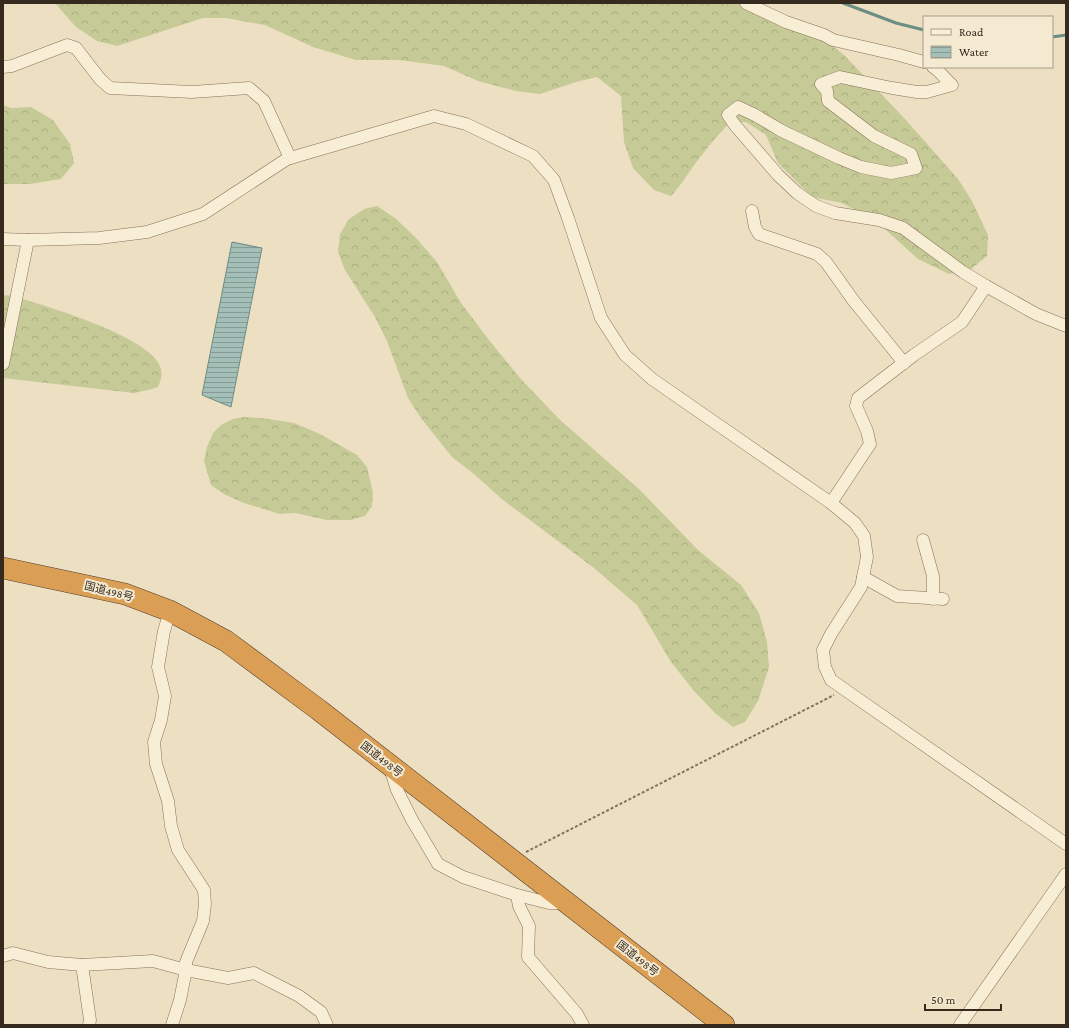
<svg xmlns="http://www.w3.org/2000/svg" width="1069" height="1028" font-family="'Crimson Pro','Noto Sans JP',serif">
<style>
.forest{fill:url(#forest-crowns)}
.water{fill:url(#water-rules);stroke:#6c8d84}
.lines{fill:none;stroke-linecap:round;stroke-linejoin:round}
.stream{stroke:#6c8d84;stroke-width:3}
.street-casing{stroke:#86715a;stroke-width:13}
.highway-casing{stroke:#533f2e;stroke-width:22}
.path{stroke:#86715a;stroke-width:2;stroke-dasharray:3 2;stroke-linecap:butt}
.street{stroke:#f8edd5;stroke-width:12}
.highway{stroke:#da9e54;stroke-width:21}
.labels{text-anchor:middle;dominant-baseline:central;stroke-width:4;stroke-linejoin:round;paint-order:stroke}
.street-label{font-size:11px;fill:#36291d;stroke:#f4ead1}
</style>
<defs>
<pattern id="forest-crowns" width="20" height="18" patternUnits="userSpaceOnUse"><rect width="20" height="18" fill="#c5ca96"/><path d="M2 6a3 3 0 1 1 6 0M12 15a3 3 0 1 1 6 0" fill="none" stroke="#aaae81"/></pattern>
<pattern id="water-rules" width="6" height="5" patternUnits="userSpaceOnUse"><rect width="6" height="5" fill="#a4bfb7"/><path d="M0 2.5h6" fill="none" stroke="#869b94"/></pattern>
</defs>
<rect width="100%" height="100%" fill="#eddfc2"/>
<!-- forest -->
<g class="forest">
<path d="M55,3H758L810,28L844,55L905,119L958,179L972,201L988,235L987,256L970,270L949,274L918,259L876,221L842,203L812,197L778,163L766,135L746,122L729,123L713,141L697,161L681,184L671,196L654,190L633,168L624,142L621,96L597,77L576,82L540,94L516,91L478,81L444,66L399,60H356L313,47L265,25L226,18H203L117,46L97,41L76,27Z"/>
<path d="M3,105L11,108L31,107L53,120L70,144L74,163L61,179L30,184H3Z"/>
<path d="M377,206L395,218L416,238L437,262L461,303L489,340L520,378L559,419L639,489L698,550L741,585L759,613L767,642L769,667L758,701L745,722L733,727L715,713L694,691L671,662L637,605L594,568L503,500L474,474L452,457L421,418L408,398L387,341L375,317L345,270L338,252L340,234L349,219L364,209Z"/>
<path d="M3,295L13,296C45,306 147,335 160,366C163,374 161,380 158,387L148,390L134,393L3,378Z"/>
<path d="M244,417L262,418L294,423L320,434L357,455L367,467L373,493L372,506L365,516L350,520H327L295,513L280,514L244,503L224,494L211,485L204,461L207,447L213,433L221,425L233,419Z"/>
</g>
<!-- water -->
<path class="water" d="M232,242L262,248L231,407L202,395Z"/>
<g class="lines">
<!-- stream -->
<g class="stream">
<path d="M843,3L896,23L924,30"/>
<path d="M1052,37L1066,35"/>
</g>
<!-- street casing -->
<g class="street-casing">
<g id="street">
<path d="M746,3L786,22L824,35L833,40L899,55L924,62"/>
<path d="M3,67L12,66L67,45L76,48L100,79L110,88L192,92L249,88L264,101L290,158"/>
<path d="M933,67C941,72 945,79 952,85L927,92H917L892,88L840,77L821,84L827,91L828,101L874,136L911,154L916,168L891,173L861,167L839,158L782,131L755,115L738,107L728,115L734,124L778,175L797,193L816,206L835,213L879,220L903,228L963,272L986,286L1036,314L1066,326"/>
<path d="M752,211L755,227L759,234L817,254L826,262L853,300L904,363"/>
<path d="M3,239L28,240L99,238L147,232L203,214L287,159L434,116L466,124L533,156L554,180L568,218L601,318L625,355L652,379L831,503L855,523L864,536L867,557L861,587L831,634L823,650L825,667L831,680L1066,844"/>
<path d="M3,364L28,240"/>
<path d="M831,503L870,444L867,431L856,406L858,398L914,355L962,322L986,286"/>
<path d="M923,540L933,576V599"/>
<path d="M863,577L897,596L943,599"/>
<path d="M170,611L164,631L158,667L165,696L161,720L154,742L156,764L168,801L171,826L178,850L204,890L205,904L203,921L186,962V970L180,1000L172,1025"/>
<path d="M389,765L397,790L412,820L438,864L463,877L517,895L549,903H566"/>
<path d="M517,895L519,906L529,926L528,957L577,1014L583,1025"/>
<path d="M3,956L13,953L48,962L82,965L153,961L186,970L228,978L254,973L299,996L321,1012L327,1025"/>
<path d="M82,965L90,1020L89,1025"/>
<path d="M960,1025L1066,874"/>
</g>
</g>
<!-- highway casing -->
<g class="highway-casing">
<path id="highway" d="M3,568L125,594L170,611L226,641L319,710L724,1025"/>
</g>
<!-- path -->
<path class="path" d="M526,852L834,695"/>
<!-- street -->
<use href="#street" class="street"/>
<!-- highway -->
<use href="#highway" class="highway"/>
</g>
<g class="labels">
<!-- street labels -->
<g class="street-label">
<text transform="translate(109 591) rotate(14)">国道498号</text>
<text transform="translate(382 759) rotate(38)">国道498号</text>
<text transform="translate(638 958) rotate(38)">国道498号</text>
</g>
</g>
<!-- border -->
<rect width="1069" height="1028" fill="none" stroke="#36291d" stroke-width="8"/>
<!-- legend -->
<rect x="923" y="16" width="130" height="52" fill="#f4ead1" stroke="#a89d89"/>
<rect x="931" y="29" width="20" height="6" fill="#f8edd5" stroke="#a89d89"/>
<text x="959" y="36" font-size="12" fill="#36291d">Road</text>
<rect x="931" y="46" width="20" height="12" fill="url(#water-rules)" stroke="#a89d89"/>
<text x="959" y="56" font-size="12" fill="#36291d">Water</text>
<!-- scale -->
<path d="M925 1004v6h76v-6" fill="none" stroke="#36291d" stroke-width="2"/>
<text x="931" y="1004" font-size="12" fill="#36291d" stroke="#f4ead1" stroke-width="3" paint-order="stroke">50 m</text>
</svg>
